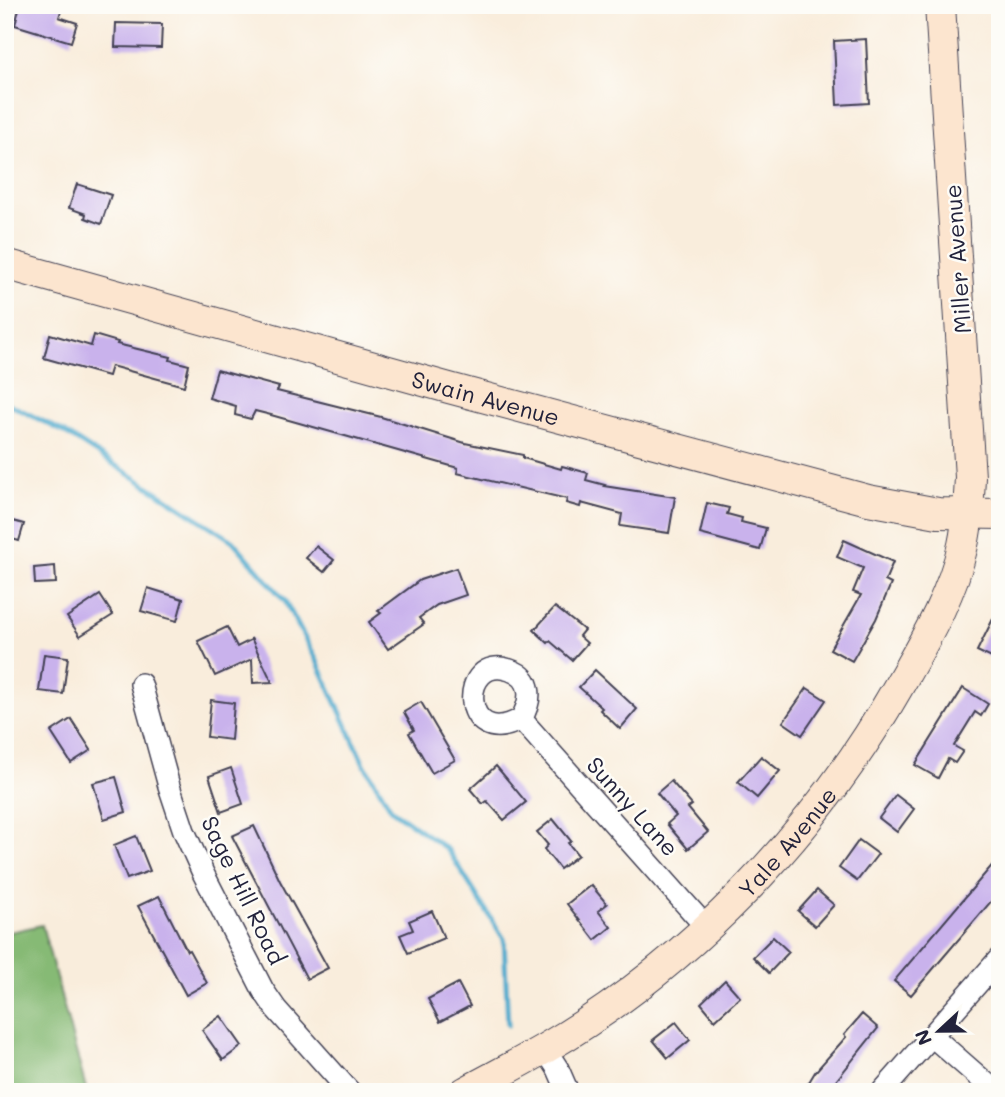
<svg xmlns="http://www.w3.org/2000/svg" width="1005" height="1097" font-family="Mali,sans-serif">
<style>
.forest{fill:#86ba75;stroke:#546e58;stroke-width:2}
.lines{fill:none;stroke-linecap:round;stroke-linejoin:round}
.stream{stroke:#50abce;stroke-width:5}
.building{fill:#c9b2ec}
.street-casing{stroke:#424053;stroke-width:24}
.secondary-casing{stroke:#424053;stroke-width:32}
.street{stroke:#fff;stroke-width:21}
.secondary{stroke:#fce5cf;stroke-width:30}
.labels{text-anchor:middle;dominant-baseline:central;stroke-width:5;stroke-linejoin:round;paint-order:stroke}
.street-label{font-size:23px;fill:#22223b;stroke:#fdfcf7}
</style>
<rect width="100%" height="100%" fill="#fdfcf7"/>
<filter id="ink" filterUnits="userSpaceOnUse"><feTurbulence type="fractalNoise" baseFrequency=".0143" numOctaves="2"/><feDisplacementMap in="SourceGraphic" scale="14" xChannelSelector="R" yChannelSelector="G"/><feConvolveMatrix kernelMatrix="1 2 1 2 8 2 1 2 1" color-interpolation-filters="sRGB"/></filter>
<filter id="wash" filterUnits="userSpaceOnUse"><feTurbulence type="fractalNoise" baseFrequency=".00686" numOctaves="4" result="noise"/><feDisplacementMap in="SourceGraphic" scale="28" xChannelSelector="R" yChannelSelector="G"/><feGaussianBlur stdDeviation="1.57" result="paint"/><feColorMatrix in="noise" values="0 0 0 0 0 0 0 0 0 0 0 0 0 0 0 0 0 1.4 0 .05"/><feComposite in="paint" operator="in"/></filter>
<g filter="url(#wash)">
<rect width="100%" height="100%" fill="#f9eddc"/>
<!-- forest -->
<path class="forest" d="M42,925L87,1092H5V933Z"/>
<g class="lines">
<!-- stream -->
<path class="stream" d="M5,402L62,431L233,541L285,601L318,663L364,764L392,810L448,850L504,939L508,1025"/>
</g>
<g id="blocks">
<!-- building -->
<g class="building">
<path d="M20,5H63L59,17L77,23L71,42L15,25Z"/>
<path d="M116,23L162,24L161,48L115,47Z"/>
<path d="M866,39L869,103L837,105L834,41Z"/>
<path d="M77,184L111,195L101,224L85,218L86,214L69,208Z"/>
<path d="M50,334L91,346L94,335L118,342L117,344L171,357L170,360L189,365L184,386L111,366L108,376L44,358Z"/>
<path d="M217,370L279,387L277,391L381,417L465,443L523,455V458L561,469L562,466L588,473L586,480L605,485L604,486L675,497L669,533L620,526L622,514L581,503L580,507L566,503L567,499L457,473L458,468L271,415L255,411L251,419L235,415L236,406L209,398Z"/>
<path d="M707,503L729,508L727,514L742,518L741,522L766,528L760,550L700,534Z"/>
<path d="M5,519L24,524L19,541L5,537Z"/>
<path d="M844,540L893,562L885,581L891,584L876,619L852,661L830,649L861,595L853,592L863,568L837,557Z"/>
<path d="M316,546L334,560L324,572L306,558Z"/>
<path d="M55,566L56,583L35,584L34,568Z"/>
<path d="M456,568L466,595L437,605L419,618L424,624L388,649L369,622L381,613L378,611L420,580Z"/>
<path d="M148,588L183,599L177,621L141,611Z"/>
<path d="M100,595L113,615L80,636L67,617Z"/>
<path d="M1000,605V662L977,651Z"/>
<path d="M555,607L584,630L579,636L587,643L572,660L550,641L548,643L534,630Z"/>
<path d="M227,627L237,647L251,640V638L272,682L253,683L252,659L215,676L198,641Z"/>
<path d="M44,654L68,657L63,694L39,691Z"/>
<path d="M595,670L637,709L620,729L600,710L602,708L579,687Z"/>
<path d="M807,688L826,700L802,735L783,722Z"/>
<path d="M963,688L988,704L981,716L975,712L954,746L963,751L955,763L948,759L938,778L915,765Z"/>
<path d="M211,700L234,703L231,740L207,737Z"/>
<path d="M421,702L455,760L432,773L409,733L414,730L404,712Z"/>
<path d="M71,719L91,750L71,763L51,732Z"/>
<path d="M761,756L780,771L757,798L738,782Z"/>
<path d="M496,766L526,802L504,820L487,801L483,804L470,789Z"/>
<path d="M231,768L243,804L221,812L209,776Z"/>
<path d="M116,777L126,812L104,819L93,783Z"/>
<path d="M671,781L692,805L688,808L708,832L688,849L667,824L676,816L657,793Z"/>
<path d="M896,795L914,809L897,832L879,818Z"/>
<path d="M553,819L571,841L568,843L578,855L560,869L544,849L548,845L537,832Z"/>
<path d="M254,826L280,881L328,968L307,979L232,836Z"/>
<path d="M136,836L150,871L127,879L114,845Z"/>
<path d="M859,840L878,854L857,881L839,868Z"/>
<path d="M1000,856V891L911,995L894,981Z"/>
<path d="M591,885L607,904L598,911L611,927L595,940L567,904Z"/>
<path d="M817,890L834,905L815,926L798,911Z"/>
<path d="M159,896L187,951L189,950L207,983L186,995L138,906Z"/>
<path d="M432,911L444,938L408,953L400,935L413,930L409,921Z"/>
<path d="M773,937L789,952L769,973L753,957Z"/>
<path d="M725,980L740,997L715,1020L701,1003Z"/>
<path d="M458,983L470,1006L440,1022L428,999Z"/>
<path d="M862,1014L878,1028L827,1092H803L815,1072L846,1037L844,1035Z"/>
<path d="M221,1016L242,1046L223,1060L202,1030Z"/>
<path d="M676,1022L690,1040L668,1058L653,1040Z"/>
</g>
</g>
</g>
<g filter="url(#ink)">
<use href="#blocks" fill-opacity="0" stroke="#424053" stroke-width="2"/>
<g class="lines">
<!-- street casing -->
<g class="street-casing">
<g id="street">
<path d="M141,684L169,786L184,831L203,873L263,990L276,1009L350,1092"/>
<path d="M521,719C459,753 458,652 510,670C534,678 532,701 521,719L706,927"/>
<path d="M932,1036L996,1092"/>
<path d="M545,1049L558,1069L568,1092"/>
<path d="M882,1092L1000,958"/>
</g>
</g>
<!-- secondary casing -->
<g class="secondary-casing">
<g id="secondary">
<path id="s1" d="M5,264L449,388L868,500L938,513L1000,514"/>
<path id="s2" d="M465,1092C491,1078 518,1064 544,1049C689,965 814,834 897,689C922,645 952,596 963,545C968,523 969,500 970,477L940,5"/>
</g>
</g>
<!-- street -->
<use href="#street" class="street"/>
<!-- secondary -->
<use href="#secondary" class="secondary"/>
</g>
</g>
<g class="labels">
<!-- street labels -->
<g class="street-label">
<text transform="translate(957 259) rotate(-94)">Miller Avenue</text>
<text stroke="none"><textPath href="#s1" startOffset="499">Swain Avenue</textPath></text>
<text transform="translate(633 806) rotate(48)">Sunny Lane</text>
<text stroke="none"><textPath href="#s2" startOffset="411">Yale Avenue</textPath></text>
<text transform="translate(244 890) rotate(64)">Sage Hill Road</text>
</g>
</g>
<!-- margin -->
<rect width="1005" height="1097" fill="none" stroke="#fdfcf7" stroke-width="28"/>
<!-- north arrow -->
<g transform="translate(939 1031) rotate(248)" stroke="#fdfcf7" stroke-width="5" paint-order="stroke">
<path d="M0-5L12 26L0 18L-12 26Z" fill="#22223b"/>
<text y="-10" font-size="19" font-weight="bold" text-anchor="middle" fill="#22223b">N</text>
</g>
</svg>
